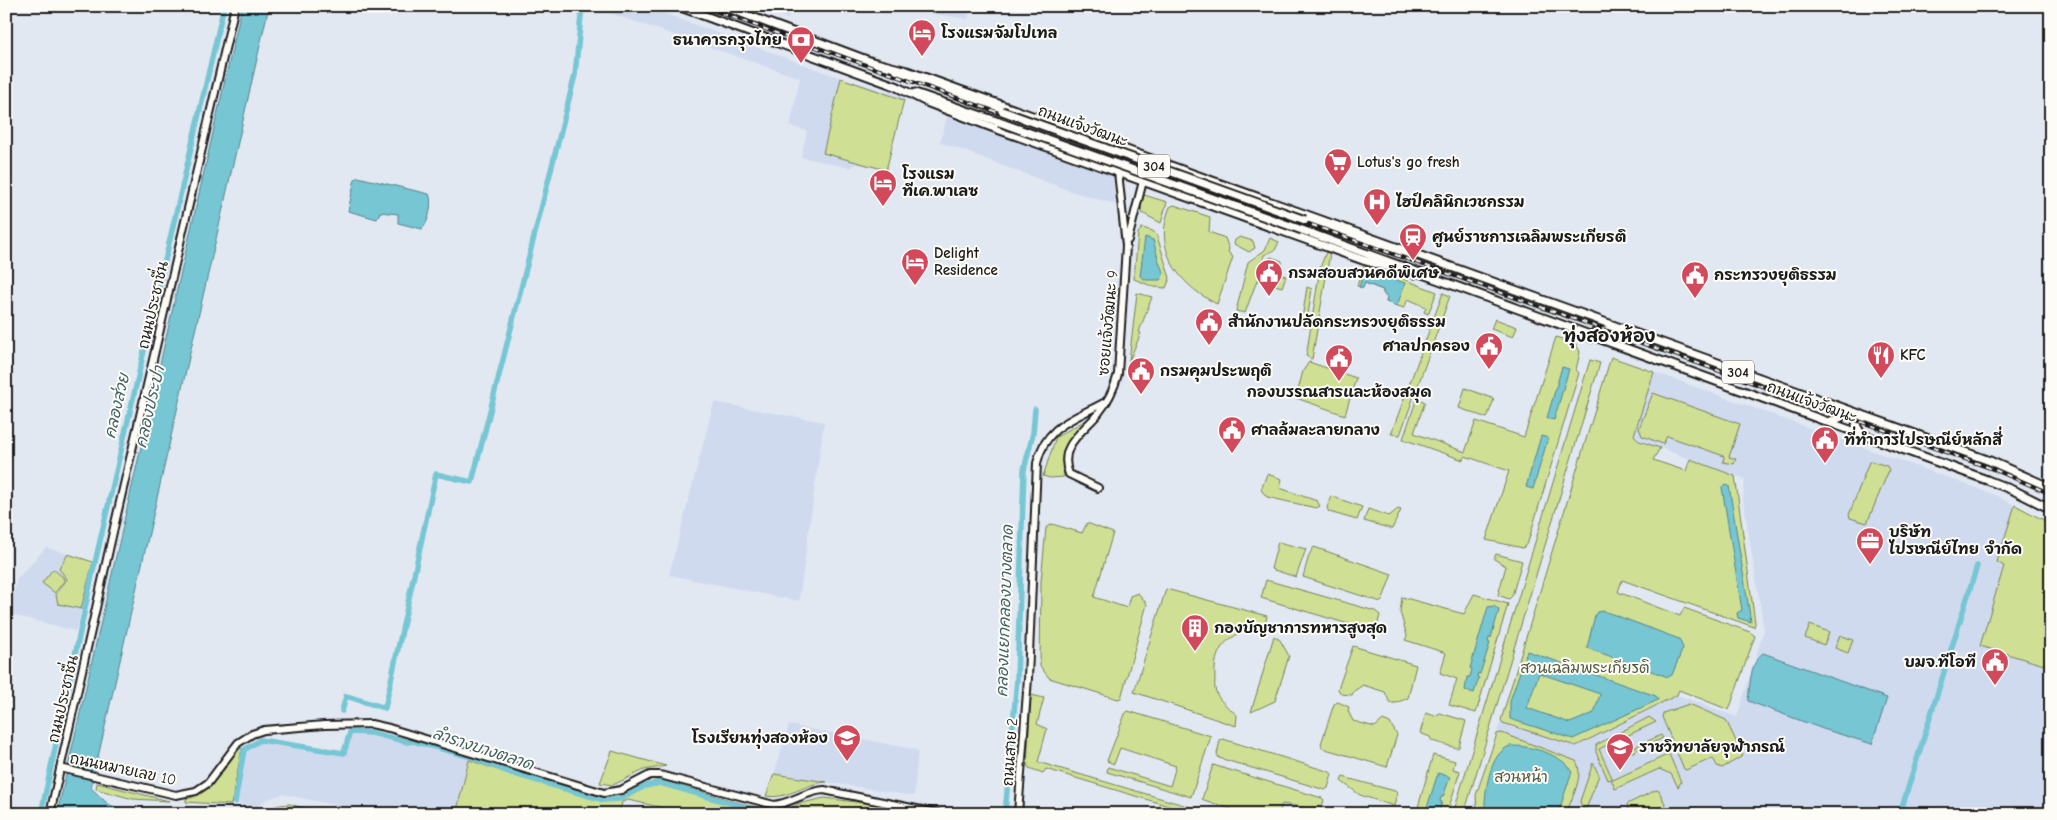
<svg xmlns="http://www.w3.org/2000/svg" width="2057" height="820" font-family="'Comic Neue','Playpen Sans Thai',sans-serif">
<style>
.built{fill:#cfdaef}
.green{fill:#cfe094;stroke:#767e58}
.water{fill:#77c6d4;stroke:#53828a;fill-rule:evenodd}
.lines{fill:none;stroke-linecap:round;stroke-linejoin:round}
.canal{stroke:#77c6d4;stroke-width:5.5}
.secondary-casing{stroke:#1c1c1c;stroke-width:10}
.primary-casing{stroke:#1c1c1c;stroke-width:11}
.secondary{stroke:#fdfcf7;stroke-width:6}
.primary{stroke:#fdfcf7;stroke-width:7}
.rail-casing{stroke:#1c1c1c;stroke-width:4}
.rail{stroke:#fdfcf7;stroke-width:2;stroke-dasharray:5.5;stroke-linecap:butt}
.primary-bridge-casing{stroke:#1c1c1c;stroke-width:11;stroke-linecap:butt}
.primary-bridge{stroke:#fdfcf7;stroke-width:7}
.labels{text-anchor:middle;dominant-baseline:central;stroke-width:4;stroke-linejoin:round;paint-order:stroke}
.shield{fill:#fdfcf7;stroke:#605f5e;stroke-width:1}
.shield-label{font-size:14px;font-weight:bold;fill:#1c1c1c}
.poi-label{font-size:15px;font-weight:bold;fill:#1c1c1c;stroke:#fdfcf7;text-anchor:start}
.street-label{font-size:15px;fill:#1c1c1c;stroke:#fdfcf7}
.park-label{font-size:15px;fill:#525740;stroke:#fdfcf7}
.water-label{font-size:16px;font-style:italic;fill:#406066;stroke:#fdfcf7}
.quarter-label{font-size:18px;font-weight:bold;fill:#1c1c1c;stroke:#fdfcf7}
</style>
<rect width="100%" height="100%" fill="#e2e8f2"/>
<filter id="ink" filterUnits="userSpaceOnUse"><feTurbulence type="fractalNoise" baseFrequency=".02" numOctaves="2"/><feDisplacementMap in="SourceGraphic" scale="10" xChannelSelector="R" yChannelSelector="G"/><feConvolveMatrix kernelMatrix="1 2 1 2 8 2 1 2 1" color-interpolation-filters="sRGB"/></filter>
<g filter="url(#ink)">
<!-- built -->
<g class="built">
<path d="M589,6H644L841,78L905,97L886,170L857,164L850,168L801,157L807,131L790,126L800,78Z"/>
<path d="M754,6H792L788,19Z"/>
<path d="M909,6H970L968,19L909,10Z"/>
<path d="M947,117L1113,176L1115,204L1073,192L940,142Z"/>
<path d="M1654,372L1993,494L2051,524V814H1471L1501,720L1503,723L1576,746L1677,695L1737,717L1764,630L1743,499L1745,479L1636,439L1634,430Z"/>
<path d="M714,402L824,422L799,601L669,575Z"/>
<path d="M46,547L93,562L76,631L9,614L17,579Z"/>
<path d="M789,725L918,750L914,796L774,774Z"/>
<path d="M348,730L378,732L470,755L456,814H376L283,794L265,800L254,811L239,804L231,805L242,748L260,738L341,751Z"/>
</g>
<!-- green -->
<g class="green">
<path d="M841,78L904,100L886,170L823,153Z"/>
<path d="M1144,195L1167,202L1161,223L1142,213L1141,205Z"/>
<path d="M1174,205L1210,217L1209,232L1225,238L1229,249L1228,252L1233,257L1217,304C1180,286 1152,250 1170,207Z"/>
<path d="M1142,228L1153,231L1157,236L1170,278L1166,288L1154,287L1134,279L1138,233Z"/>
<path d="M1240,237L1253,241L1255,248L1249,252L1234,244L1235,240Z"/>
<path d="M1270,238L1279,242L1275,250L1264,255L1262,264L1267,271L1286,276L1282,287L1257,280L1245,313L1236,311L1248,262L1265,250Z"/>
<path d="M1326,252L1330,253L1312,359L1306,356L1307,351L1320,268Z"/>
<path d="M1271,257L1282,261V269L1279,271L1268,268L1267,260Z"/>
<path d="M1364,264L1437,292L1428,314L1424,312L1426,307L1408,299L1404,308L1386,302L1387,298L1383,293V290L1365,283L1363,288L1357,286Z"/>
<path d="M1307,287L1312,289L1306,327L1301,325Z"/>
<path d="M1137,293L1152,297L1139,332L1141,333L1129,361Z"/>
<path d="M1443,293L1450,296L1400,435L1391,434Z"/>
<path d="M1495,319L1517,327L1513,337L1491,329Z"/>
<path d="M1556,337L1576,344L1580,352L1576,370L1579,373L1528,542L1523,548L1486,540L1509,471L1465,456L1463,460L1403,439L1417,398L1425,402L1414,433L1465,452L1476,421L1524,437Z"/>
<path d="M1611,357L1654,372L1634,435L1639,441L1660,448L1653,460L1686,471L1690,459L1735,476L1755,623L1754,627L1622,580L1618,592L1680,616L1684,608L1750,632L1755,636L1729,710L1679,690L1677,695L1576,746L1503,723L1501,720Z"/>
<path d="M1590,360L1600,363L1464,814H1453Z"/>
<path d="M1309,362L1356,378L1345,415L1296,398L1303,371Z"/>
<path d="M1465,388L1494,399L1487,418L1459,408Z"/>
<path d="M1653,393L1740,424L1729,457L1736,459L1734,464L1723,462L1724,456L1667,436L1663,444L1642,436L1639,428Z"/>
<path d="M1088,419L1065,448L1062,457L1064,477L1050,478L1043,476L1056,437Z"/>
<path d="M1871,461L1887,466L1889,470L1867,523L1850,518L1849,515L1869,462Z"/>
<path d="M1267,474L1282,479L1280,488L1317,501L1320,506L1316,508L1267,497L1261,490Z"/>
<path d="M1331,496L1362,507L1357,520L1329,512L1327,508Z"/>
<path d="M2015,505L2051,524V642L2044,665L1980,646L2004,566L1997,562Z"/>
<path d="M1368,509L1389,516L1398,509L1401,510L1392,529L1364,521Z"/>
<path d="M1087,523L1113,533L1094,597L1127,608L1130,596L1138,593L1147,604L1121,698L1118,699L1049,678L1040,666L1041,581L1046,528L1052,524L1082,533Z"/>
<path d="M1278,542L1306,549L1296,577L1271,569Z"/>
<path d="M1314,547L1392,574L1382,601L1381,602L1303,577L1309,555Z"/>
<path d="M68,554L93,562L81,609L58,604L56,595L67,579L59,569Z"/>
<path d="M1496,554L1522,561L1512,596L1509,599L1498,595L1506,566L1494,559Z"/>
<path d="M53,569L63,577L64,581L55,593L42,583Z"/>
<path d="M1266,580L1375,611L1380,615L1377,627L1372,631L1261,598Z"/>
<path d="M1166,589L1267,616L1265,625C1235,633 1213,641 1215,677C1215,682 1214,688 1216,692C1219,701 1230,709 1237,715L1236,726L1134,692Z"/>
<path d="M1474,594L1508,604L1476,713L1449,705L1457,679L1440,673L1446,653L1405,640L1407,636L1400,612L1402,597L1464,614Z"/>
<path d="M1810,625L1829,632L1824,645L1805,638Z"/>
<path d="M1840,635L1853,640L1848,653L1835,648Z"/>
<path d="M1274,636L1280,640L1289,656L1275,701L1251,712Z"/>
<path d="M1353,646L1416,665L1408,698L1396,703H1390L1385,692L1363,685L1354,691L1352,695L1341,694L1338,689Z"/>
<path d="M1031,695L1044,698L1037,724L1047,729L1038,762L1214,814H1195L1046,769L1043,773L1029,768L1027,765Z"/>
<path d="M1338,702L1349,707L1348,711L1353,721L1375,727L1383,720L1390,723L1397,735L1387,767L1322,748L1321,744L1334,704Z"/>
<path d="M1689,704L1726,720L1743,756L1722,768L1717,766L1713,758L1686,770L1684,769L1662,717L1663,713Z"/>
<path d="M1128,711L1211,736L1191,797L1107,772L1108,767L1170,786L1176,766L1120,748L1114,764L1107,761L1125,714Z"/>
<path d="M1426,713L1435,716L1440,713L1466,721L1459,747L1457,748L1432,741L1430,737L1420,733Z"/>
<path d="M1649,717L1656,722L1599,749L1613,780L1669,754L1681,782L1678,787L1671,774L1659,769L1615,789L1611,779L1608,780L1596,752V745Z"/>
<path d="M1502,733L1576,761C1585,776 1571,799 1566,814H1477L1476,795L1497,734Z"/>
<path d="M1661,735L1663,738L1615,760L1613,757Z"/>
<path d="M1223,739L1330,772L1332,774L1328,788L1325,790L1219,758L1217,754L1220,740Z"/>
<path d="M239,748H242L231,805L186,802V799C212,794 225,767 239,748Z"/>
<path d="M612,751L666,766L644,770L613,785L600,783Z"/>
<path d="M1433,755L1455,761L1453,769L1460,771L1447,814H1416Z"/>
<path d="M469,760L521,778L523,774C549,783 592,804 619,798C634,794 644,782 661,780L768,811L790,809L798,804L824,798L872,804L913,814H691L628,800L622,802L619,814H524L511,811L508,814H456Z"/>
<path d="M1593,763L1599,775L1586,809L1582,808L1580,801Z"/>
<path d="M1213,765L1322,798L1324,800L1321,810L1282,804L1279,814H1246L1204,800L1202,799Z"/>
<path d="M774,774L827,782C805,783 788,800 766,796Z"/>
<path d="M1343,777L1395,791L1397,793L1394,806L1360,795L1341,781Z"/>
<path d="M97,783L169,801L133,799L96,789Z"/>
<path d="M1656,790L1659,791L1670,814H1630L1627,804Z"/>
<path d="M289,804L325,814H326H267C273,805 279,805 289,804Z"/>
</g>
<!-- water -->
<g class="water">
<path d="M242,6H269L91,788L108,804L131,814H57Z"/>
<path d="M358,177L429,194C433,202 429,223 422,229L398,223V214L380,212L377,219L348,211L355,179Z"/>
<path d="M1145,237L1153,240C1157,252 1158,263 1164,273L1160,280H1146L1140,276Z"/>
<path d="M1369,271L1374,272L1379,281L1390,278L1405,283L1397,306L1386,302L1387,298L1383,293V290L1365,283L1363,288L1359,287L1363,275Z"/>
<path d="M1562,367L1569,369L1554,420L1547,418Z"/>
<path d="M1541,436L1548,438L1533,489L1526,487Z"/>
<path d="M1724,485L1729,486L1730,492L1751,622L1738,618L1737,613L1742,610L1722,487Z"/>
<path d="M1494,606L1499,610L1491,638H1489L1488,642L1490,643L1480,674L1478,673L1477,677L1479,678L1474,693L1465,690L1467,677H1470L1472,669L1470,668L1488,607Z"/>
<path d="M1604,611L1679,639L1683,648L1672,675L1668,677L1587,648L1595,615L1597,612Z"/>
<path d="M1527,651L1656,696L1658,700L1573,739L1510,719V701ZM1539,673L1600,694L1594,713L1570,723L1527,708Z"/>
<path d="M1763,653L1887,698L1872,744L1823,729L1748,701C1750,685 1750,663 1763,653Z"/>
<path d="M1510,746C1529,745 1561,754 1572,771L1558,814H1485C1484,794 1489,753 1510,746Z"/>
<path d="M1438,773L1450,777L1443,797H1441L1440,801L1442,802L1438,814H1425Z"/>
</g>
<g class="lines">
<!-- canal -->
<g class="canal">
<path d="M342,711L346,696L385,708L436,474L472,482L575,75L582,6"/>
<path d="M235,802L244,750L260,740L344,753L350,732L372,733L408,742L413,741L468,756L511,773L603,800L620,799L645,786L660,783L758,811L777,814"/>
<path d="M41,814L93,571L224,6"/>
<path d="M1005,814L1017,679L1024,470L1033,433L1035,409"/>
<path d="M1900,814L1977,566"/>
</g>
<!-- secondary casing -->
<g class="secondary-casing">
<g id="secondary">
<path d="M1128,240L1143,181"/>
<path d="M1098,488L1069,474C1058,447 1081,433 1097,415C1107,403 1114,390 1118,374L1126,246L1118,172"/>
<path d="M60,768L176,795L196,791L208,783L238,743L252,734L264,730L324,725L371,724L389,728L604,793L621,790L650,775H660L774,805C792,803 806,791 824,790L941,814"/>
<path d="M50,814L113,532L235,6"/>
<path d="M1018,814L1028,678L1037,463C1046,424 1075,419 1107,401"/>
</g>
</g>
<!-- primary casing -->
<g class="primary-casing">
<g id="primary">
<path d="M678,6L898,87"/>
<path d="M723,6L880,65"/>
<path d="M876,63L907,71L1990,461L2051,488"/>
<path d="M897,72L1002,111"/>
<path d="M895,86L929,103L989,126L1363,260L1414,274"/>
<path d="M915,93L999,122"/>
<path d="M1305,220L1409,256"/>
<path d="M1302,230L1987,480L2015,491L2051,509"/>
<path d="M1591,338L1595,332L1615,329"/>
<path d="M1827,422L1840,418L1841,408"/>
<path d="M1861,434L1856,425L1858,420L1865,417"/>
</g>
</g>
<!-- secondary -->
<use href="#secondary" class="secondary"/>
<!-- primary -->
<use href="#primary" class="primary"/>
<!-- rail casing -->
<g class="rail-casing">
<path id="rail" d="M701,6L1993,469L2051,494"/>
</g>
<!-- rail -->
<use href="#rail" class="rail"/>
<!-- primary-bridge casing -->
<g class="primary-bridge-casing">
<g id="primary-bridge">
<path d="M1002,111L1305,220"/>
<path d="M999,122L1302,230"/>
</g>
</g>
<!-- primary-bridge -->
<use href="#primary-bridge" class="primary-bridge"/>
</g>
</g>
<!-- icons -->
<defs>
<g id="hotel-pin" transform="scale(1.4375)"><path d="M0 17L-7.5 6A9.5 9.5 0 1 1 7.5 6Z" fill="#d1495b" stroke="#fdfcf7"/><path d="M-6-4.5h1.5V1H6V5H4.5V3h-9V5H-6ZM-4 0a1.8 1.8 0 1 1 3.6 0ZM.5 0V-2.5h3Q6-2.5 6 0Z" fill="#fff"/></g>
<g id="bank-pin" transform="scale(1.4375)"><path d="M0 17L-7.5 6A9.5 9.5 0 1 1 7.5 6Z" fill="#d1495b" stroke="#fdfcf7"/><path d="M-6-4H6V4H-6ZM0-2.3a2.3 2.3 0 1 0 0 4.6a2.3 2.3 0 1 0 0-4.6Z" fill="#fff"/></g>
<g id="supermarket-pin" transform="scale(1.4375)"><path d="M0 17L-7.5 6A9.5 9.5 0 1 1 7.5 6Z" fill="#d1495b" stroke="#fdfcf7"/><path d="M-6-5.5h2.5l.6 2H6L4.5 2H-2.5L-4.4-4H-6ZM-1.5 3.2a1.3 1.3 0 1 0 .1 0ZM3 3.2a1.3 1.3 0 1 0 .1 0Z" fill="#fff"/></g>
<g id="hospital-pin" transform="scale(1.4375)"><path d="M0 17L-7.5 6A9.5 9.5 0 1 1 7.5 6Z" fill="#d1495b" stroke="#fdfcf7"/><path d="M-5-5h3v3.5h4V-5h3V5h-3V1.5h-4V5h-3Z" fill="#fff"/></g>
<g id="station-pin" transform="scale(1.4375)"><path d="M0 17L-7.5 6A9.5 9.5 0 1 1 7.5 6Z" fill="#d1495b" stroke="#fdfcf7"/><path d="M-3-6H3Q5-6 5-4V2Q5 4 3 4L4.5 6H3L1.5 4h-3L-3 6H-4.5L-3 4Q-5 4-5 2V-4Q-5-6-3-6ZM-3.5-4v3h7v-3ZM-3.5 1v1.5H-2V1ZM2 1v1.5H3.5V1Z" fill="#fff"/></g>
<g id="civic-pin" transform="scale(1.4375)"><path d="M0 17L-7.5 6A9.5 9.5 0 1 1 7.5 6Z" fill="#d1495b" stroke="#fdfcf7"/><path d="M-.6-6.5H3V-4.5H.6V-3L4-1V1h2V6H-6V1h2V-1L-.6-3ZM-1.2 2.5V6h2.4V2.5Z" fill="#fff"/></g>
<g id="restaurant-pin" transform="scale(1.4375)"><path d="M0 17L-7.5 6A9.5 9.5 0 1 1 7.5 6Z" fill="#d1495b" stroke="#fdfcf7"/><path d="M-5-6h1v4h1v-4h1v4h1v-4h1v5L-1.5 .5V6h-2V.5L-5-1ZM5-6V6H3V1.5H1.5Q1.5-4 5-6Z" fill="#fff"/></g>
<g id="office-pin" transform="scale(1.4375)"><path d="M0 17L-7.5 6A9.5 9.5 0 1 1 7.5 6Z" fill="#d1495b" stroke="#fdfcf7"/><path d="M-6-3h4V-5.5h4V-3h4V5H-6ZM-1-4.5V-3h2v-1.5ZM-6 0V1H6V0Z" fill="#fff"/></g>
<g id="building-pin" transform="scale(1.4375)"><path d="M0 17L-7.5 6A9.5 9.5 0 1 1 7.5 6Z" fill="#d1495b" stroke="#fdfcf7"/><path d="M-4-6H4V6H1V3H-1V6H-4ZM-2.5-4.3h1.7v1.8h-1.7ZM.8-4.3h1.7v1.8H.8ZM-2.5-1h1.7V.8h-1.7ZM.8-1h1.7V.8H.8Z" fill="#fff"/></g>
<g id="school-pin" transform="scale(1.4375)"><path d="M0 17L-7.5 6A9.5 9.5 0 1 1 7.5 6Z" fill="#d1495b" stroke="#fdfcf7"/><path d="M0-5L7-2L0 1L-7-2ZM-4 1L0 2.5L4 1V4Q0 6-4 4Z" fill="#fff"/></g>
<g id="university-pin" transform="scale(1.4375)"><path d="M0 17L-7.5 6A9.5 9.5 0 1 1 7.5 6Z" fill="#d1495b" stroke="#fdfcf7"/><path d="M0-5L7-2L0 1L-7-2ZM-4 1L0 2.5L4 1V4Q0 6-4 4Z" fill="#fff"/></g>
</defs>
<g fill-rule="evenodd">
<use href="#hotel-pin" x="922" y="33"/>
<use href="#bank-pin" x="801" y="40"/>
<use href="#supermarket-pin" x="1338" y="162"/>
<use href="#hotel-pin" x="883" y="183"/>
<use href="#hospital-pin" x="1377" y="202"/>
<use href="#station-pin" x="1413" y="237"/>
<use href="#hotel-pin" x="915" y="262"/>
<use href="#civic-pin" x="1269" y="273"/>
<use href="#civic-pin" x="1695" y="275"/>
<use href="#civic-pin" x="1209" y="322"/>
<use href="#civic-pin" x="1489" y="346"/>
<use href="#restaurant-pin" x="1881" y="355"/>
<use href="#civic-pin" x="1339" y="358"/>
<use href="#civic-pin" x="1141" y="371"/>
<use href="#civic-pin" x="1232" y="430"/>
<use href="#civic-pin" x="1825" y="440"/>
<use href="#office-pin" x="1870" y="541"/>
<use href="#building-pin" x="1195" y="628"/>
<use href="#civic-pin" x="1995" y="662"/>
<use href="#school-pin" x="847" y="738"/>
<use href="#university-pin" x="1620" y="747"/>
</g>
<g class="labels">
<!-- shield labels -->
<g class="shield">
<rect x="1138" y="154.5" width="32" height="23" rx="4"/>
<rect x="1722" y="360.5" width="32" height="23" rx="4"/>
</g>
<g class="shield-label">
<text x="1154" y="166">304</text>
<text x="1738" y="372">304</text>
</g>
<!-- poi labels -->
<g class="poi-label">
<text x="941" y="33">โรงแรมจัมโปเทล</text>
<text x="782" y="40" text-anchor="end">ธนาคารกรุงไทย</text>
<text x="1357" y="162">Lotus's go fresh</text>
<text x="902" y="174">โรงแรม<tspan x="902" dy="17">ทีเค.พาเลซ</tspan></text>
<text x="1396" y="202">ไฮป์คลินิกเวชกรรม</text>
<text x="1432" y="237">ศูนย์ราชการเฉลิมพระเกียรติ</text>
<text x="934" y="253">Delight<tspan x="934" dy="17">Residence</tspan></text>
<text x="1288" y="273">กรมสอบสวนคดีพิเศษ</text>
<text x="1714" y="275">กระทรวงยุติธรรม</text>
<text x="1228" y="322">สำนักงานปลัดกระทรวงยุติธรรม</text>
<text x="1470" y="346" text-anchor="end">ศาลปกครอง</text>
<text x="1900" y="355">KFC</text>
<text x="1160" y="371">กรมคุมประพฤติ</text>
<text x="1339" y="392" text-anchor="middle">กองบรรณสารและห้องสมุด</text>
<text x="1251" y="430">ศาลล้มละลายกลาง</text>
<text x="1844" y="440">ที่ทำการไปรษณีย์หลักสี่</text>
<text x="1889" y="532">บริษัท<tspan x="1889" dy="17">ไปรษณีย์ไทย จำกัด</tspan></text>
<text x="1214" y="628">กองบัญชาการทหารสูงสุด</text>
<text x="1976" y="662" text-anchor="end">บมจ.ทีโอที</text>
<text x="828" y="738" text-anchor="end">โรงเรียนทุ่งสองห้อง</text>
<text x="1639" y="747">ราชวิทยาลัยจุฬาภรณ์</text>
</g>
<!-- street labels -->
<g class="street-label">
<text transform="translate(1083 126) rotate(20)">ถนนแจ้งวัฒนะ</text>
<text transform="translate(153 305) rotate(-77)">ถนนประชาชื่น</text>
<text transform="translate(1108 323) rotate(-85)">ซอยแจ้งวัฒนะ 9</text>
<text transform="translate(1812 402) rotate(20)">ถนนแจ้งวัฒนะ</text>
<text transform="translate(63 699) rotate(-77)">ถนนประชาชื่น</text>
<text transform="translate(1010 752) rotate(-86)">ถนนสาย 2</text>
<text transform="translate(123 769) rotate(12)">ถนนหมายเลข 10</text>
</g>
<!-- park labels -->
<g class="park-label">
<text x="1585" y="668">สวนเฉลิมพระเกียรติ</text>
<text x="1521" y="777">สวนหน้า</text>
</g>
<!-- water labels -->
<g class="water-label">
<text transform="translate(117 406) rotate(-77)">คลองส่วย</text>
<text transform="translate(150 407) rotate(-77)">คลองประปา</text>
<text transform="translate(1005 611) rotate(-88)">คลองแยกคลองบางตลาด</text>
<text transform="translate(483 749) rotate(18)">ลำรางบางตลาด</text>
</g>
<!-- quarter labels -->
<g class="quarter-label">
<text x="1609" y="336">ทุ่งสองห้อง</text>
</g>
</g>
<!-- margin -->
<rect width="2057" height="820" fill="none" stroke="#fdfcf7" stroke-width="25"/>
<rect x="12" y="12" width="2032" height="795" fill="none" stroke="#1c1c1c" stroke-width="2" filter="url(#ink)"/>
</svg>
